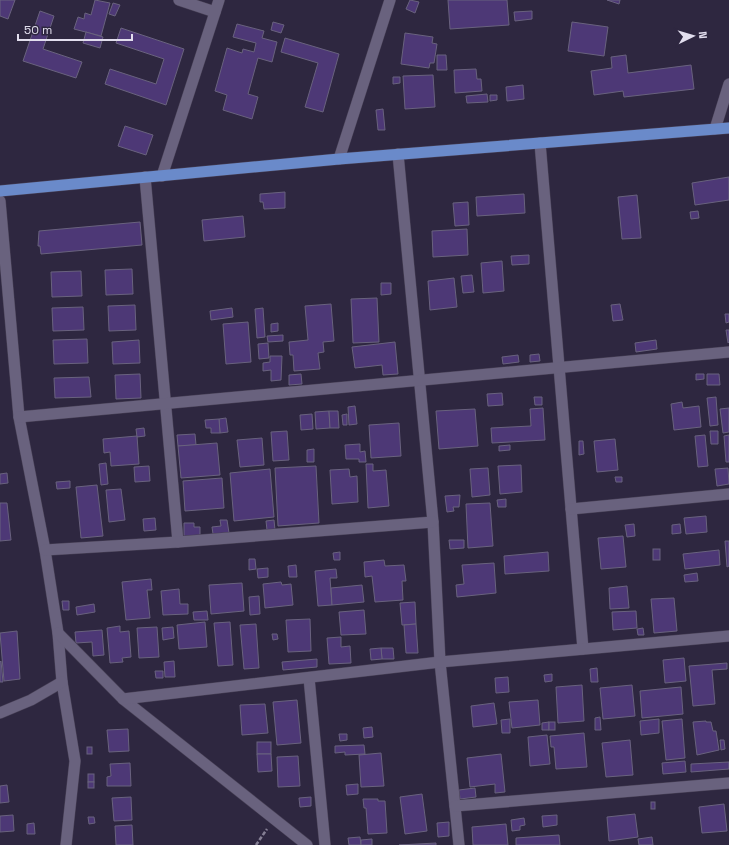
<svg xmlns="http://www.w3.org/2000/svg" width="729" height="845" font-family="'Space Grotesk',sans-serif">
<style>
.building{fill:#4d3876;stroke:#69627e}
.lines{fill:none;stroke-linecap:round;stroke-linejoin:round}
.minor-casing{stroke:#484156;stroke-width:12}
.primary-casing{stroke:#484156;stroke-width:12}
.path{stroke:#857f94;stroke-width:2.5;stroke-dasharray:4 2;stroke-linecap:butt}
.minor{stroke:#69627e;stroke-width:11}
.primary{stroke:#6a8aca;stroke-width:11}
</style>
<rect width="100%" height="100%" fill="#2e2740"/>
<!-- building -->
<g class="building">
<path d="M0,0H15L8,19L0,16Z"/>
<path d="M95,0L110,3L101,36L74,29L78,17L84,19L85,13L91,15Z"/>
<path d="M410,0L419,2L415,13L406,9Z"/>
<path d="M448,0H507L509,25L450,29Z"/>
<path d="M607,0H620L619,4Z"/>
<path d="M113,3L120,5L115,16L109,14Z"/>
<path d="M40,11L54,16L43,49L82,62L76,78L23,61Z"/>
<path d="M532,11V19L515,21L514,12Z"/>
<path d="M273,22L284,25L281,33L271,30Z"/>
<path d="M572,22L608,27L604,56L568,51Z"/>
<path d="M237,24L264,31L262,38L277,42L272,62L258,58L248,94L258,97L252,119L223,110L227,95L215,91L227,48L242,53L243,49L254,52L256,43L233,37Z"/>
<path d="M121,28L184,49L166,105L105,84L110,69L156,84L164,59L116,43Z"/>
<path d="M86,32L103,37L100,48L83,43Z"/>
<path d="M405,33L433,37L432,43L437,44L434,63H430L429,68L401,64Z"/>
<path d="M285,38L339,54L323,112L305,107L318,63L281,52Z"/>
<path d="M437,55H446L447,70H437Z"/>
<path d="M626,55L628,73L691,65L694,89L624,97L623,91L594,95L591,71L612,68L611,57Z"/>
<path d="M476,69L477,79H481L482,91L455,93L454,70Z"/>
<path d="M433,75L435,107L405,109L403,76Z"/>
<path d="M393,77H400V83L393,84Z"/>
<path d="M523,85L524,99L507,101L506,87Z"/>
<path d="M487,94L488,102L467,103L466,96Z"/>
<path d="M490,95H497V100L490,101Z"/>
<path d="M383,109L385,130H378L376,110Z"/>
<path d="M125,126L153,135L146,155L118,146Z"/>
<path d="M729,177V200L695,205L692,183Z"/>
<path d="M285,192V208L264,209L263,202H260V194Z"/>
<path d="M524,194L525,213L477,216L476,197Z"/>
<path d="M637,195L641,238L622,239L618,197Z"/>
<path d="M468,202L469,225L455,226L453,203Z"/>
<path d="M698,211L699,218L691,219L690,212Z"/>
<path d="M243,216L245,237L204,241L202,220Z"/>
<path d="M140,222L142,245L41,254L40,246H38L39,231Z"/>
<path d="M467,229L468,255L433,257L432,231Z"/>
<path d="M529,255V264L512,265L511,256Z"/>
<path d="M502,261L504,291L483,293L481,263Z"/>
<path d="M132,269L133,294L106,295L105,270Z"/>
<path d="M81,271L82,296L52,297L51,272Z"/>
<path d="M472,275L474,292L463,293L461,276Z"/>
<path d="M454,278L457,307L430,310L428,281Z"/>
<path d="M381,283H391V294L381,295Z"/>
<path d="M377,298L379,342L353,343L351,299Z"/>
<path d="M331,304L334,341L323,342L324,352L318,353L320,369L294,371L293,355H290L289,342L308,340L305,306Z"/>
<path d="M620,304L623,320L613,321L611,305Z"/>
<path d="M135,305L136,330L109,331L108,306Z"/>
<path d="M83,307L84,330L53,331L52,308Z"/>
<path d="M232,308L233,317L211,320L210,311Z"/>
<path d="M263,308L265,337L257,338L255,309Z"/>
<path d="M725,314H729V322L726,323Z"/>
<path d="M248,322L251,362L226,364L223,324Z"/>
<path d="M278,323V331L271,332V324Z"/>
<path d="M726,330H729V342L728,343Z"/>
<path d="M283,335V341L268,342L267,336Z"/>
<path d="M87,339L88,363L54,364L53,340Z"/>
<path d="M139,340L140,363L113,364L112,342Z"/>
<path d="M656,340L657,349L636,352L635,343Z"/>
<path d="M395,342L398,374L383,375L382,365L355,368L352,347Z"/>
<path d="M268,343L269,358L259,359L258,344Z"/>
<path d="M539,354L540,361L530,362V355Z"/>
<path d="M518,355L519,362L503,364L502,357Z"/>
<path d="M270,356H282L281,380L271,381V370L263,371V363L270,362Z"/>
<path d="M140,374L141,398L116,399L115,375Z"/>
<path d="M301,374L302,384L289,385V375Z"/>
<path d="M696,374H704V379L696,380Z"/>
<path d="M707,374H719L720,385H707Z"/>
<path d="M89,377L91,397L55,398L54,378Z"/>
<path d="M502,393L503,405L488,406L487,394Z"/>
<path d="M534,397H542V405H535Z"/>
<path d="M716,397L718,425L710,426L707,398Z"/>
<path d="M682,402L683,408L699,406L701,427L674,430L671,404Z"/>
<path d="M355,406L357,424L349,425L348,407Z"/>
<path d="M543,408L545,440L492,443L491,428L531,426L530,409Z"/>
<path d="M729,408V432L723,433L720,409Z"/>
<path d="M475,409L478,446L439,449L436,411Z"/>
<path d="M329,411L330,428L316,429L315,412Z"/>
<path d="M329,411H338L339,428H330Z"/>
<path d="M312,414L313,429L301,430L300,415Z"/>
<path d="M347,414V425H343L342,415Z"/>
<path d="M226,418L228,432L220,433L219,419Z"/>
<path d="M219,419L220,433H211V428H206L205,420Z"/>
<path d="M399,423L401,456L371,458L369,425Z"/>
<path d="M144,428L145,436L137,437L136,429Z"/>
<path d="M287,431L289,460L273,461L271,432Z"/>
<path d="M710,431H718V444H711Z"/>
<path d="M195,434L196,445L178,446L177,435Z"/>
<path d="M705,435L708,466L698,467L695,436Z"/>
<path d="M729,435V462H726L724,436Z"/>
<path d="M137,436L139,464L111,466L110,452L104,453L103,439Z"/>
<path d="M262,438L264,465L240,467L237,440Z"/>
<path d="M615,439L618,470L597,472L594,441Z"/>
<path d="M579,441H583L584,454L579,455Z"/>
<path d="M217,443L220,475L181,478L178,446Z"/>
<path d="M360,444V452L365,451L366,462H359V459H346L345,445Z"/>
<path d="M510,445V450L499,451V446Z"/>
<path d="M314,449V462H307V450Z"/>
<path d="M106,463L108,484L101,485L99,464Z"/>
<path d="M366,464H373V471L386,470L389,506L368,508Z"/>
<path d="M521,465L522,492L500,494L498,466Z"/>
<path d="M149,466L150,481L135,482L134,467Z"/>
<path d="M316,466L319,523L278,526L275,468Z"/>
<path d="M488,468L490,495L472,497L470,469Z"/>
<path d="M728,468L729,484L717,486L715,469Z"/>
<path d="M270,469L274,517L234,521L230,473Z"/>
<path d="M349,469L350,477L357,476L358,502L332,504L330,470Z"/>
<path d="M7,473L8,483L0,484V474Z"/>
<path d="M615,477H622V482H616Z"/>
<path d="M222,478L224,508L185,511L183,481Z"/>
<path d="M70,481V488L57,489L56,482Z"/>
<path d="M97,485L103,536L81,538L76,487Z"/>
<path d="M121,489L125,520L109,522L106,490Z"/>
<path d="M460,495L459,507H453L454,511L447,512L445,496Z"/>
<path d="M506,499V507H498L497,500Z"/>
<path d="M0,503H7L11,540L0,541Z"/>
<path d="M490,503L493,546L468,548L466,504Z"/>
<path d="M706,516L707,532L686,534L684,518Z"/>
<path d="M155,518L156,530L144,531L143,519Z"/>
<path d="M220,520H227L229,533L213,534L212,527L221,526Z"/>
<path d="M274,520L275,530H267L266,521Z"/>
<path d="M184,523H194V527H200V536L184,537Z"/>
<path d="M634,524L635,536L627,537L625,525Z"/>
<path d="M680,524L681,533L672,534V525Z"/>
<path d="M623,536L626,567L601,569L598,538Z"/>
<path d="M449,540H464V548L450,549Z"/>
<path d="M725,541H729V566L727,567Z"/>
<rect x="653" y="549" width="7" height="11"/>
<path d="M719,550L720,565L685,569L683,554Z"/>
<path d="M340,552V560H334L333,553Z"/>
<path d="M548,552L549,571L505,574L504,556Z"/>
<path d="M249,559H255L256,569L249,570Z"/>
<path d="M384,560L385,566L404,565L406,581H402L403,600L375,602L372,576L365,577L364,562Z"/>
<path d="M494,563L496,593L457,597L456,585L464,584L462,565Z"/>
<path d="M296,565L297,577H289L288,566Z"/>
<path d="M268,568V577L258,578L257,569Z"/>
<path d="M336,569L337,578H330L332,605L318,606L315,571Z"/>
<path d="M697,573L698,581L685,582L684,575Z"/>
<path d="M151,579L152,590H147L150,618L126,620L122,582Z"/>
<path d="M281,582L282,585L291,584L293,605L265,608L263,584Z"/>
<path d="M242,583L244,611L211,614L209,585Z"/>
<path d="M362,585L364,602L332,605L331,588Z"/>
<path d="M627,586L629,608L610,609L609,588Z"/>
<path d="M179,589L180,604H188V614L163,615L161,591Z"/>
<path d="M259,596L260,614L250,615L249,597Z"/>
<path d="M674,598L677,631L654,633L651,599Z"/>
<path d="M62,601H69V610H63Z"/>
<path d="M415,602L416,624L402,625L400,603Z"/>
<path d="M94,604L95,612L77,615L76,607Z"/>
<path d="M364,610L366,634L341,635L339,612Z"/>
<path d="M207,611L208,620H194L193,612Z"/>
<path d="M636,611L637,628L613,630L612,612Z"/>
<path d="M310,619L311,651L288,652L286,620Z"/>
<path d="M205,622L207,647L179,649L177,625Z"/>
<path d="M230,622L233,665L218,666L214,623Z"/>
<path d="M256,624L259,668L244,669L240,625Z"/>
<path d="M416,624L418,653H406L404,625Z"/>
<path d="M120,626V632L129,631L131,657L122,658L123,662L110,663L107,628Z"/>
<path d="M157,627L159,657L139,658L137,628Z"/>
<path d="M173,627L174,638L163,640L162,628Z"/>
<path d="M643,628L644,635H638L637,629Z"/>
<path d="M102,630L104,655L93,656L92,642L76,643L75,632Z"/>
<path d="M17,631L20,679L4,681L0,633Z"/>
<path d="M272,634H277L278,639L273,640Z"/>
<path d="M341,637V647L350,646L351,663L329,664L327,638Z"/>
<path d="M381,648H393L394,659H382Z"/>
<path d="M381,648L382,659L371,660L370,649Z"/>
<path d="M684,658L686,681L665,683L663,660Z"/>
<path d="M317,659V667L283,670L282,662Z"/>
<path d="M1,661L3,682H0V662Z"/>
<path d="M174,661L175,677H165L164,662Z"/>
<path d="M727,663V669L712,670L715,704L693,706L689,666Z"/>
<path d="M597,668L598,682H591L590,669Z"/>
<path d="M155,671H163V678H156Z"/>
<path d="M552,674V681L545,682L544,675Z"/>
<path d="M508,677L509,692L496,693L495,678Z"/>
<path d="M582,685L584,721L558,723L556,687Z"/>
<path d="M632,685L635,716L603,719L600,688Z"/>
<path d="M681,687L683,714L642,718L640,691Z"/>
<path d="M297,700L301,743L277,745L273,702Z"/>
<path d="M538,700L540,725L512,728L509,702Z"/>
<path d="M494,703L497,724L473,727L471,706Z"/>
<path d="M265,704L268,733L242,735L240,705Z"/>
<path d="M600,717L601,730H595V718Z"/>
<path d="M510,719V733H502L501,720Z"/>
<path d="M659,719V733L641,735L640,721Z"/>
<path d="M682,719L685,758L666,760L662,721Z"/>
<path d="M706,721V722H711L713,731H716L719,750L697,755L693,722Z"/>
<path d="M549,722V730H542V723Z"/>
<rect x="549" y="722" width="6" height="8"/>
<path d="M372,727L373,737L364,738L363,728Z"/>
<path d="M128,729L129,751L109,752L107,730Z"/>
<path d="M584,733L587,767L556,769L554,747H551L550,736Z"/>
<path d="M339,734H347V740L340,741Z"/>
<path d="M547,735L550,764L530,766L528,737Z"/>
<path d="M630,740L633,775L606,777L602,743Z"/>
<path d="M720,740H724L725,749L721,750Z"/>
<rect x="257" y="742" width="14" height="12"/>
<path d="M364,745L365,754L345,755V752L335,753V746Z"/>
<rect x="87" y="747" width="5" height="7"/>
<path d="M381,753L384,786L361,787L359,755Z"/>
<path d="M257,754H271L272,771L258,772Z"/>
<path d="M501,754L505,792L495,793V784L470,787L467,758Z"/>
<path d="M298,756L300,786L278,787L277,757Z"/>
<path d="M685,761L686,772L663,774L662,763Z"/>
<path d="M729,762V769L691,772V764Z"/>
<path d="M130,763L131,786H107V777L111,776L110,764Z"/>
<rect x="88" y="774" width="6" height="8"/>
<rect x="88" y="782" width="6" height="6"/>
<path d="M358,784V794L347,795L346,785Z"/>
<path d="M7,785L9,802L0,803V786Z"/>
<path d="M475,788L476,797L460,799L459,790Z"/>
<path d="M422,794L427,831L405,834L400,797Z"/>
<path d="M131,797L132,820L114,821L112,798Z"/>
<path d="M311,797V806L300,807L299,798Z"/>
<path d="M363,799H378V801H385L387,833L368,834L366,808H364Z"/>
<rect x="651" y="802" width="4" height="7"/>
<path d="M724,804L727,831L702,833L699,807Z"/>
<path d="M635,814L638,837L609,841L607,817Z"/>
<path d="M13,815L14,831L0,832V816Z"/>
<path d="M557,815V825L543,827L542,816Z"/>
<path d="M88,817H94L95,823L89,824Z"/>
<path d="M524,818L525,825L520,826V830L512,831L511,820Z"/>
<path d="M449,822V836L438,837L437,823Z"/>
<path d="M34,823L35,834H27V824Z"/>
<path d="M506,824L508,845H473L472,827Z"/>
<path d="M132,825L133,845H116L115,826Z"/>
<path d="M559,835L560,845H516V838Z"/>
<path d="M360,837L361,845H349L348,838Z"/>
<path d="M652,837L653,845H639L638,839Z"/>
<path d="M372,839V845H361V840Z"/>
<path d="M436,843V845H399Z"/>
</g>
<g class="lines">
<!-- minor casing -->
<g class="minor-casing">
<g id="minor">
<path d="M179,0L215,12"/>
<path d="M715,129L729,84"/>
<path d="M540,143L583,649"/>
<path d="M398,154L433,522L440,662L459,845"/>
<path d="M339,159L390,0"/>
<path d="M162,176L219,0"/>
<path d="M145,177L178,542"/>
<path d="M0,201L19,417L45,550L58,633L62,682L75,761L66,845"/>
<path d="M19,417L729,352"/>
<path d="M571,509L729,494"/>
<path d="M45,550L178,542L433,522"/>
<path d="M58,633L123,699L307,845"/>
<path d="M309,678L325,845"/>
<path d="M123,699L440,662L729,636"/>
<path d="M0,713L31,700L62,682"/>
<path d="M455,806L729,783"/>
</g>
</g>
<!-- primary casing -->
<g class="primary-casing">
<path id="primary" d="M0,191L339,159L729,128"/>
</g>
<!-- path -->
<path class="path" d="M256,845L267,829"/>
<!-- minor -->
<use href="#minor" class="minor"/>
<!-- primary -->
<use href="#primary" class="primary"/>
</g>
<!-- north arrow -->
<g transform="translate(693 36) rotate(85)" stroke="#2e2740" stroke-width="3" paint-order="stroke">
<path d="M0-3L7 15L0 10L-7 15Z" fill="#e2deee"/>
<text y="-6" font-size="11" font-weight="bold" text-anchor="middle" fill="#e2deee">N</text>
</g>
<!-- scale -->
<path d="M18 34v6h114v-6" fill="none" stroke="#e2deee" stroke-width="2"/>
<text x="24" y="34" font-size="12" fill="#e2deee" stroke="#2e2740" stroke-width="3" paint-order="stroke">50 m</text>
</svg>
